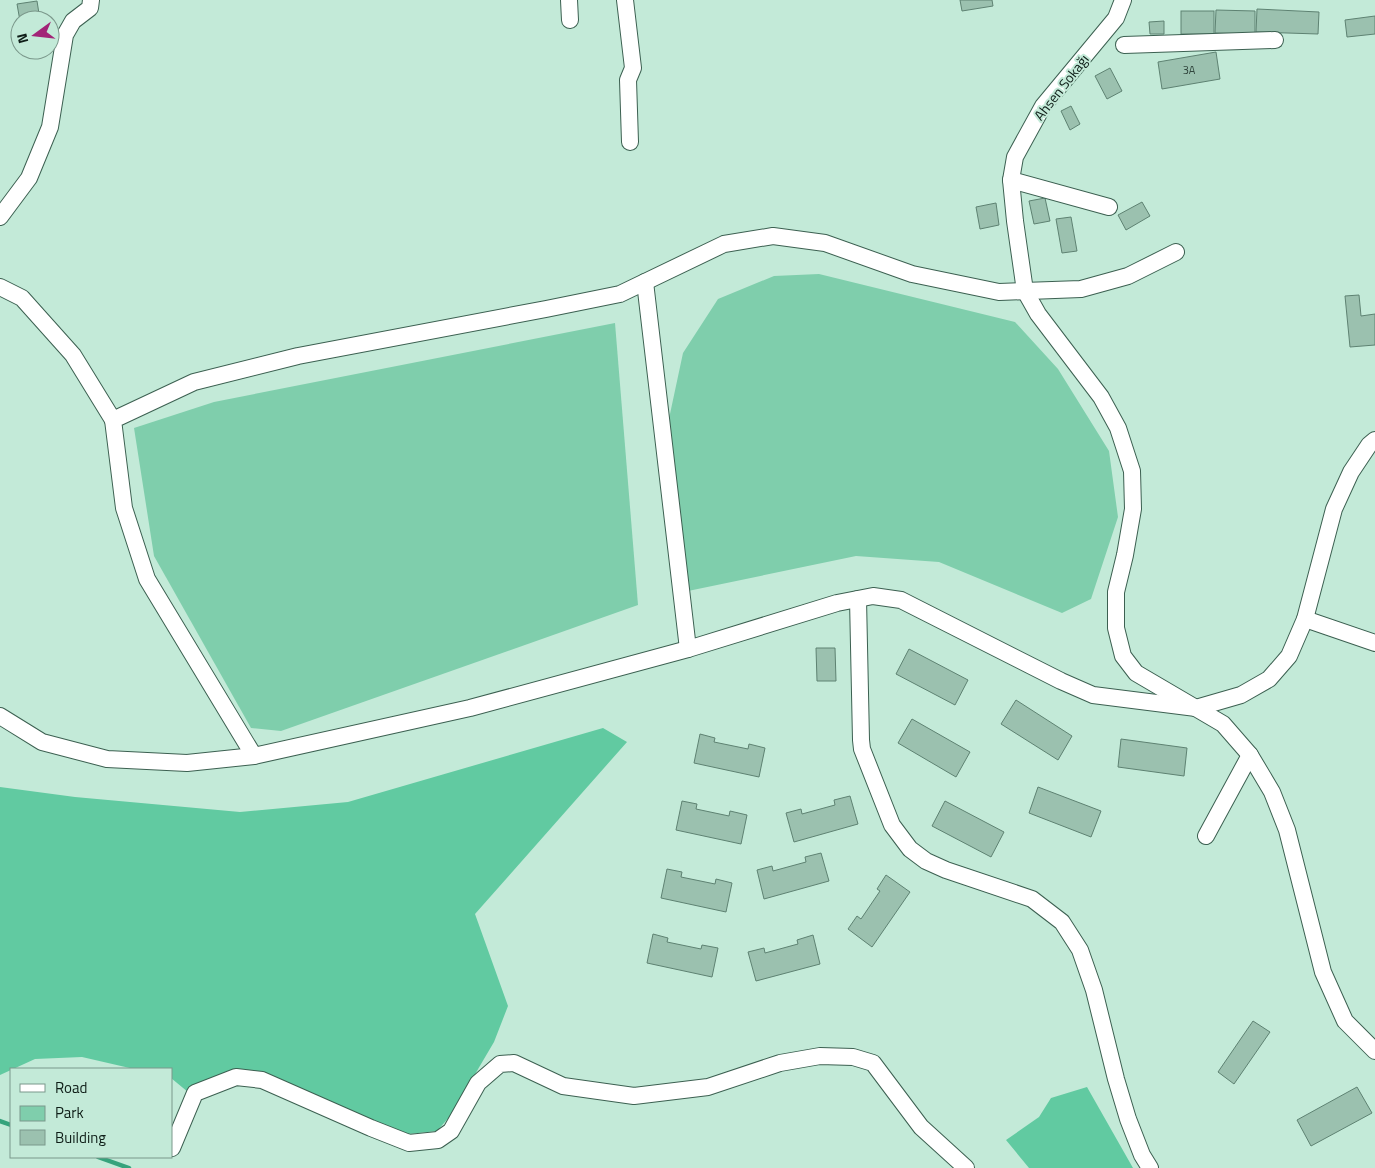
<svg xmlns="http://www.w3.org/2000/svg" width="1375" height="1168" font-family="'Titillium Web',sans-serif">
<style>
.green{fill:#7fceac}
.forest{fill:#61caa1}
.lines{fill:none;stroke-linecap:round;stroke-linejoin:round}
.stream{stroke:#36a37c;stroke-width:4.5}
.building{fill:#9bc1af;stroke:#5e8272}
.minor-casing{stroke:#3c6051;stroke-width:18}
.minor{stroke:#fff;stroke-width:16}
.labels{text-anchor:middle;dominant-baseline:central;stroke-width:4;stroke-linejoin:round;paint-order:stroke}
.number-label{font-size:11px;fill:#32473e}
.street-label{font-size:14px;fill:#0f1e18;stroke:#c3ead8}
</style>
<rect width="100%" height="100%" fill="#c3ead8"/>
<!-- green -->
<g class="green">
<path d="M819,274L1015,322L1058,369L1109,451L1118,517L1091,599L1062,613L939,562L856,556L688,591L667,428L683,353L718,299L774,276Z"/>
<path d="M615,323L638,605L281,731L251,728L154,556L134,428L214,402Z"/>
</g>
<!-- forest -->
<g class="forest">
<path d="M603,728L627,742L475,914L508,1006L494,1042L451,1115L437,1131L399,1135L262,1076L194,1097L171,1078V1069H134L82,1057L35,1059L0,1075V787L75,797L240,812L348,802Z"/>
<path d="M1087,1087L1133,1168H1029L1006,1140L1039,1117L1051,1098Z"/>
</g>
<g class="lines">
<!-- stream -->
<g class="stream">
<path d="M0,1121L11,1125"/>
<path d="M98,1157L129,1168"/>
</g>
</g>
<!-- building -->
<g class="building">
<path d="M960,0H992L993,6L962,11Z"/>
<path d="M37,1L40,20L20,21L17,4Z"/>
<path d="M1257,9L1319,12L1318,34L1256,32Z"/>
<path d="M1216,10L1255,11V34L1215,33Z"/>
<rect x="1181" y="11" width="33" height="23"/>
<path d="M1375,16V34L1347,37L1345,20Z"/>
<path d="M1164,21V34H1150L1149,22Z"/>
<path d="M1216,52L1220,79L1162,89L1158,62Z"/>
<path d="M1110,68L1122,91L1107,99L1095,76Z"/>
<path d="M1071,106L1080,124L1070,130L1061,111Z"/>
<path d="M1045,198L1050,221L1034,224L1029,201Z"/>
<path d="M1142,202L1150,216L1126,230L1118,215Z"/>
<path d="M996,203L999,225L980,229L976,207Z"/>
<path d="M1071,217L1077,251L1062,253L1056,219Z"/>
<path d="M1359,295L1361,316L1375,314V345L1350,347L1345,296Z"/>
<path d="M816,648H835L836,681H817Z"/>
<path d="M909,649L968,680L955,705L896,674Z"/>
<path d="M1016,700L1072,736L1058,760L1001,724Z"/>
<path d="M912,719L970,752L956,777L898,743Z"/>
<path d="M700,734L715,738L714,742L748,749L749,744L765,748L759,777L694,763Z"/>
<path d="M1121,739L1187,748L1184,776L1118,767Z"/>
<path d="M1038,787L1101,811L1091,837L1029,813Z"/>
<path d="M850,796L858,824L794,842L786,813L801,809L802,814L835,805L834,800Z"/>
<path d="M682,801L697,804L696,809L729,816L730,811L747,815L741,844L676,830Z"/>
<path d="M945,801L1004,832L991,857L932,826Z"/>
<path d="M821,853L829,881L764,899L757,870L772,866L773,871L806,862L805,857Z"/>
<path d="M667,869L682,872L681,877L715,884L716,879L732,883L726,912L661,898Z"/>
<path d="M886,875L910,892L872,947L848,929L857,916L861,919L880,891L877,889Z"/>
<path d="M653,934L668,938L667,942L701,949L702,945L718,948L712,977L647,963Z"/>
<path d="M813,935L820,964L756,981L748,952L764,948L765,953L798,944L797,940Z"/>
<path d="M1253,1021L1270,1032L1234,1084L1218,1072Z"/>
<path d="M1357,1087L1372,1113L1311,1146L1297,1120Z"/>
</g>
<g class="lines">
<!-- minor casing -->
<g class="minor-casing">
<g id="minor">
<path d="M569,0L570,20"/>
<path d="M625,0L633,68L628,80L630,142"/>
<path d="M1123,0L1116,18L1043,106L1015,157L1011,180L1015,221L1025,291L1038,314L1101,397L1118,428L1132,471L1133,509L1125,555L1116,592V628L1123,656L1136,673L1223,724L1250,755L1272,792L1287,830L1323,972L1345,1021L1375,1051"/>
<path d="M1124,45L1275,40"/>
<path d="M1011,180L1109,207"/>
<path d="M0,217L29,178L50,127L65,35L73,21L90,8L91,0"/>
<path d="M1176,252L1128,276L1081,289L999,292L912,274L825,243L773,236L724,244L620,294L546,309L298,356L194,382L113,420L124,508L147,579L254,756L470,708L688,649L837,603L873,596L901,600L1061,681L1093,695L1196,708L1241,695L1269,679L1289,656L1305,619L1334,509L1351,472L1369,445L1375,440"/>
<path d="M645,282L688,649"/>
<path d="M0,287L22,298L73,355L113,420"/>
<path d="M858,599L861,740L862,749L892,825L910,849L926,861L946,870L1032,899L1062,922L1080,950L1094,990L1116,1079L1128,1119L1142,1155L1150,1168"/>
<path d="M1305,619L1375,643"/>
<path d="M0,716L42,742L107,759L187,763L254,756"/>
<path d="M1206,836L1250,755"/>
<path d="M172,1148L195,1093L236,1077L262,1080L371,1128L409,1143L438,1140L451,1131L478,1083L500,1064L514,1063L563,1086L634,1096L708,1087L780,1063L820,1056L853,1057L873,1063L921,1127L966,1168"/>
</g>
</g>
<!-- minor -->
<use href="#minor" class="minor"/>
</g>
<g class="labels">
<!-- number labels -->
<g class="number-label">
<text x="1189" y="70">3A</text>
</g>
<!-- street labels -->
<g class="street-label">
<text transform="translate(1061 87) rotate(-52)">Ahsen Sokağı</text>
</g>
</g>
<!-- legend -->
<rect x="10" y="1068" width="162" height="90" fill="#c3ead8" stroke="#7b988b"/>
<rect x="20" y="1084" width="25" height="8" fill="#ffffff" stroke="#7b988b"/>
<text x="55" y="1093" font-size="15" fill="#0f1e18">Road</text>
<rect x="20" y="1106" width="25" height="15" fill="#7fceac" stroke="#7b988b"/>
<text x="55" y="1118" font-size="15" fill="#0f1e18">Park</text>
<rect x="20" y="1130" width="25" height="15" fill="#9bc1af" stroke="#7b988b"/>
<text x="55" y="1143" font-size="15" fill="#0f1e18">Building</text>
<!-- north arrow -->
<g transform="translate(35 35) rotate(255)"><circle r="24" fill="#c3ead8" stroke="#7b988b"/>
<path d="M0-4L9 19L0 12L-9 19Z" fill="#a22477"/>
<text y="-8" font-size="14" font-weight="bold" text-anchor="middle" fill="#0f1e18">N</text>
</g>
</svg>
